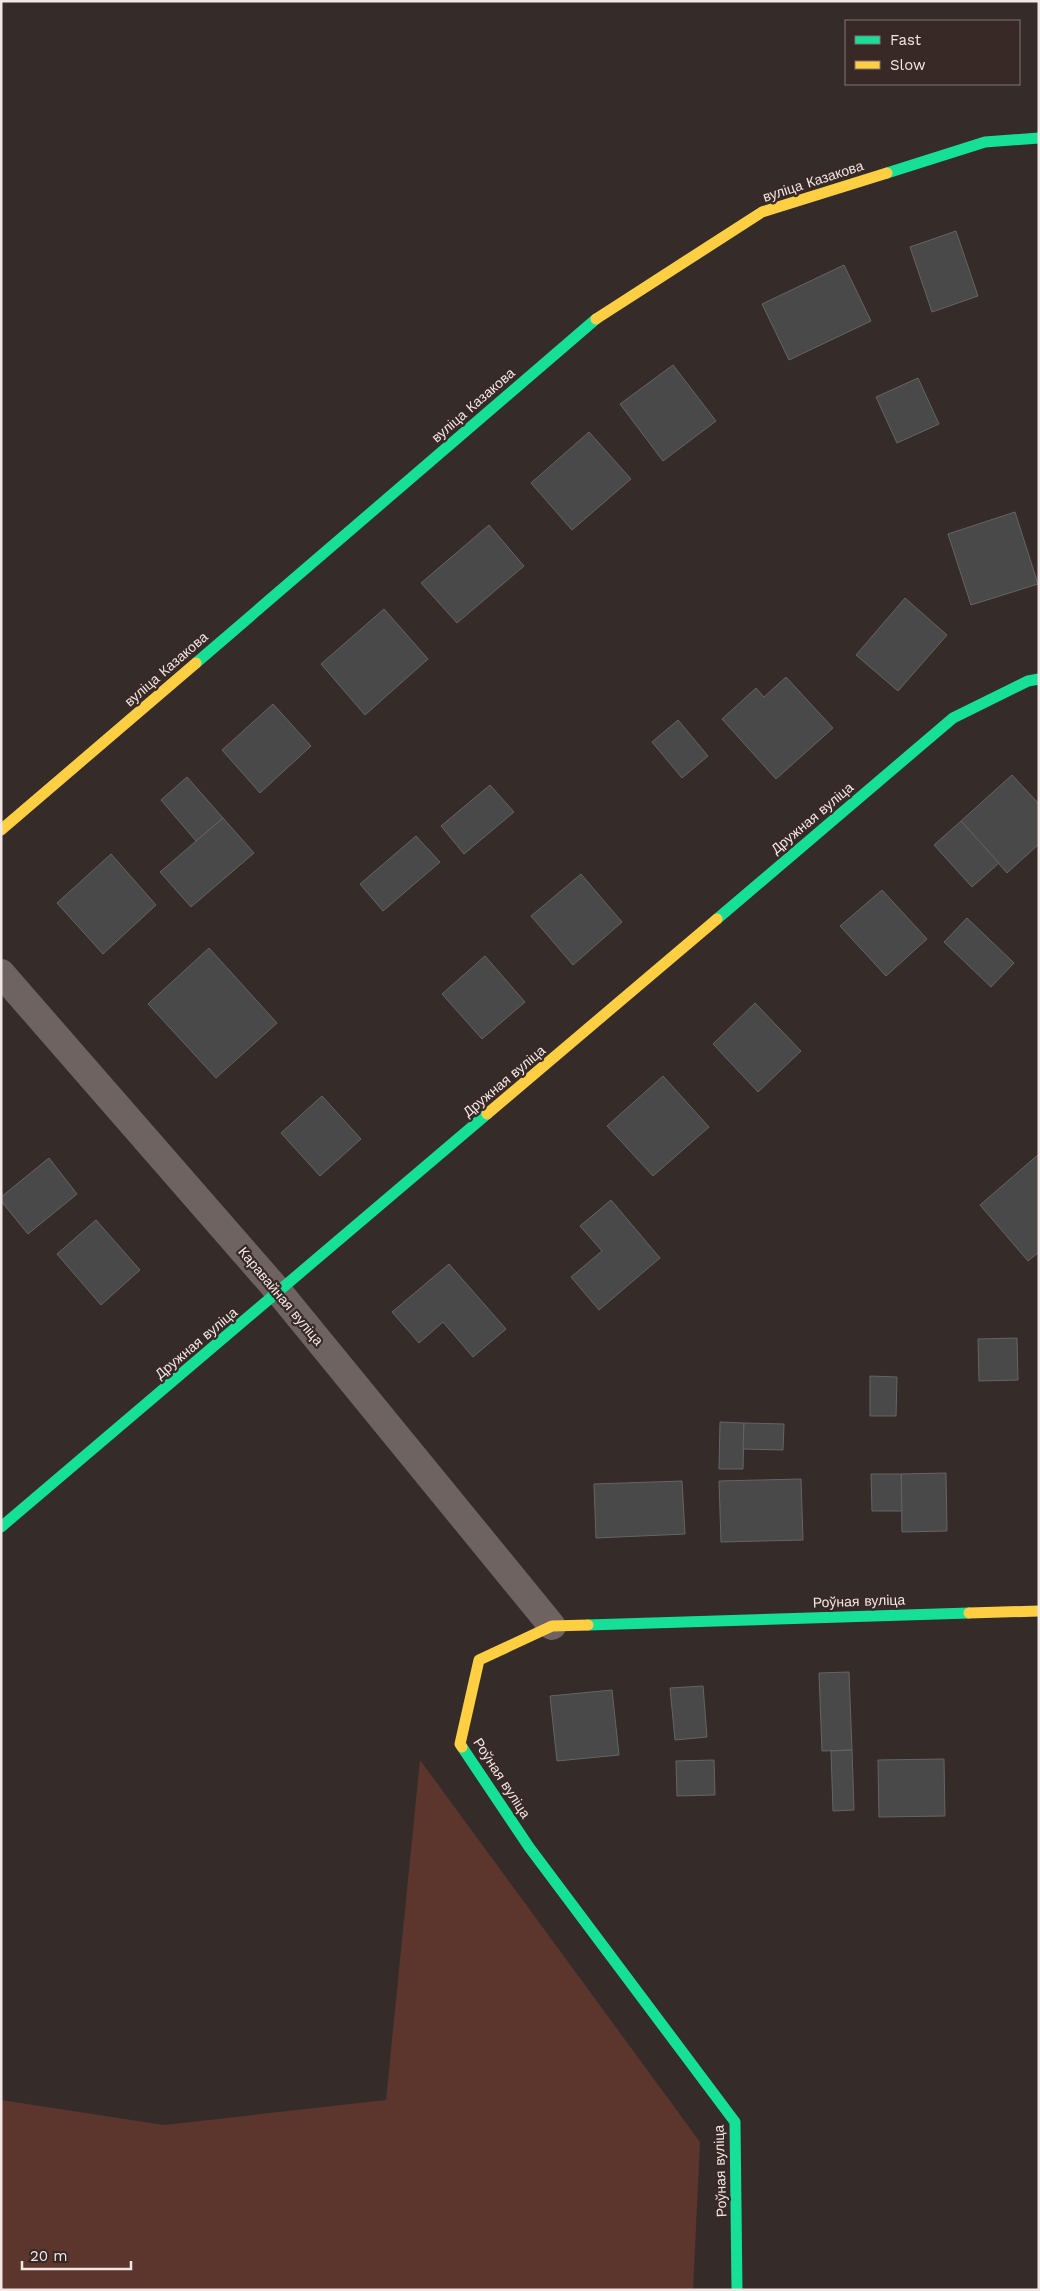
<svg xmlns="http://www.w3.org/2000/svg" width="1040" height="2291" font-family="'Work Sans',sans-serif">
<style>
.green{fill:#5c352d}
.building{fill:#4a494a;stroke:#656465}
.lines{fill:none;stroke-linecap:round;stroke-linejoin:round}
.street{stroke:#6e6361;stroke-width:28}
.fast{stroke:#16e098;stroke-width:11}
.slow{stroke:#ffcf43;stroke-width:11}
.labels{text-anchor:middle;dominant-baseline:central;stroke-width:4.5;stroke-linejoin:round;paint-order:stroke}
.street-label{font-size:14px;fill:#f2e7e5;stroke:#392926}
</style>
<rect width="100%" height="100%" fill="#352c2a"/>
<!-- green -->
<path class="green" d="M420,1760L700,2142L693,2290H1V2100L164,2125L386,2100Z"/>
<!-- building -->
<g class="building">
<path d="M956,231L978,296L932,312L910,247Z"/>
<path d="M844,265L871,321L789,360L762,304Z"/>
<path d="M673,365L716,421L663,461L620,404Z"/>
<path d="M918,378L939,424L897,443L876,397Z"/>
<path d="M589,432L631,479L572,530L531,483Z"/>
<path d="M1015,512L1038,584L971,605L948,534Z"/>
<path d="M489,525L524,566L457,623L421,583Z"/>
<path d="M905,598L947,635L898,691L856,655Z"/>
<path d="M384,609L428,659L365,715L321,664Z"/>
<path d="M786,677L833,728L776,779L722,719L756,688L764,697Z"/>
<path d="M273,704L311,746L260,793L222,750Z"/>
<path d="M678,720L708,756L682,778L652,742Z"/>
<path d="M1012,775L1039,804V844L1007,873L961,821Z"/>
<path d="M187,777L223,818L196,841L161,800Z"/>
<path d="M490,785L514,812L464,854L441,826Z"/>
<path d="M223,818L254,853L191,907L160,872Z"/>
<path d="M961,821L999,863L972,887L934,845Z"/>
<path d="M416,836L440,862L383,911L360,884Z"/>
<path d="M111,854L156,905L103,954L57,903Z"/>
<path d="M581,874L622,922L573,965L531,916Z"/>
<path d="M882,890L927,939L886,976L840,926Z"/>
<path d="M967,918L1014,963L991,987L944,942Z"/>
<path d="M209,948L277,1023L216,1078L148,1004Z"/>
<path d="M485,956L525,1002L482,1039L442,994Z"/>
<path d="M755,1003L801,1051L758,1092L713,1044Z"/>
<path d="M663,1076L709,1127L653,1176L607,1126Z"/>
<path d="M322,1096L361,1139L320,1176L281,1133Z"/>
<path d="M1039,1154V1252L1028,1261L980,1205Z"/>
<path d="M49,1158L77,1194L28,1234L1,1201V1197Z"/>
<path d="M611,1200L660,1258L599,1310L571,1277L602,1251L580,1226Z"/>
<path d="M96,1220L140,1270L101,1305L57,1254Z"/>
<path d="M449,1264L506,1329L473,1357L443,1322L419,1343L392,1312Z"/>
<path d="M1017,1338L1018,1380L979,1381L978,1339Z"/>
<path d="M870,1376L897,1377L896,1416H870Z"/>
<path d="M720,1422L744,1423L743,1469H719Z"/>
<path d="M744,1423L784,1424L783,1450L743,1449Z"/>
<path d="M946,1473L947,1531L902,1532L901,1474Z"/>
<path d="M871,1474H901L902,1511H872Z"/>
<path d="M801,1479L803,1540L721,1542L719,1481Z"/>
<path d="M682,1481L685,1534L596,1538L594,1484Z"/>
<path d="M849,1672L852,1750L822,1751L819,1673Z"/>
<path d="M703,1686L707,1737L675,1740L670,1688Z"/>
<path d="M612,1690L619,1755L557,1761L550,1696Z"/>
<path d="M852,1750L854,1810L833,1811L831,1751Z"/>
<path d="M944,1759L945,1816L879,1817L878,1760Z"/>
<path d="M714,1760L715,1795L677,1796L676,1761Z"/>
</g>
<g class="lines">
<!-- street -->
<path class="street" d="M1,973L279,1292L552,1626"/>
<!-- fast -->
<g class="fast">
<path d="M887,173L985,142L1039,138"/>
<path d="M196,663L596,319"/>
<path d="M717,919L953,718L1028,681L1039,679"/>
<path d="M1,1527L487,1114"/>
<path d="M588,1625L969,1613"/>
<path d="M462,1747L529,1847L735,2122L737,2290"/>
</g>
<!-- slow -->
<g class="slow">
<path d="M596,319L762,212L887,173"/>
<path d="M1,830L196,663"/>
<path d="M487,1114L717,919"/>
<path d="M969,1613L1039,1611"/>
<path d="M462,1747L460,1744L479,1660L552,1626L588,1625"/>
</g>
</g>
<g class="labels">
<!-- street labels -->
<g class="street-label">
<text transform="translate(813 181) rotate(-18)">вуліца Казакова</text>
<text transform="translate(473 405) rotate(-41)">вуліца Казакова</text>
<text transform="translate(166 669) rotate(-41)">вуліца Казакова</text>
<text transform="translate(812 818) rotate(-40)">Дружная вуліца</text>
<text transform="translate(504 1081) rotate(-40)">Дружная вуліца</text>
<text transform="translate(281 1296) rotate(50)">Каравайная вуліца</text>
<text transform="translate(196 1343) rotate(-40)">Дружная вуліца</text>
<text transform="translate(859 1601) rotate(-2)">Роўная вуліца</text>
<text transform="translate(502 1778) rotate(57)">Роўная вуліца</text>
<text transform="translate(720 2171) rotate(-92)">Роўная вуліца</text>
</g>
</g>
<!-- border -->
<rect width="1040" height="2291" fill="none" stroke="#f2e7e5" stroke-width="5"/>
<!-- legend -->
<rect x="845" y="20" width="175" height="65" fill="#392926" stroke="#837572"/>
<rect x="855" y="36" width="25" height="8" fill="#16e098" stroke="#837572"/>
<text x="890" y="45" font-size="15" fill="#f2e7e5">Fast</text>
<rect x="855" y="61" width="25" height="8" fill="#ffcf43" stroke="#837572"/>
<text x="890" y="70" font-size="15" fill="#f2e7e5">Slow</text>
<!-- scale -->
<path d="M22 2261v8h109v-8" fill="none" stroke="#f2e7e5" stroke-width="2.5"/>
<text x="30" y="2261" font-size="15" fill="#f2e7e5" stroke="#392926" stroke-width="4" paint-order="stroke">20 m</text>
</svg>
